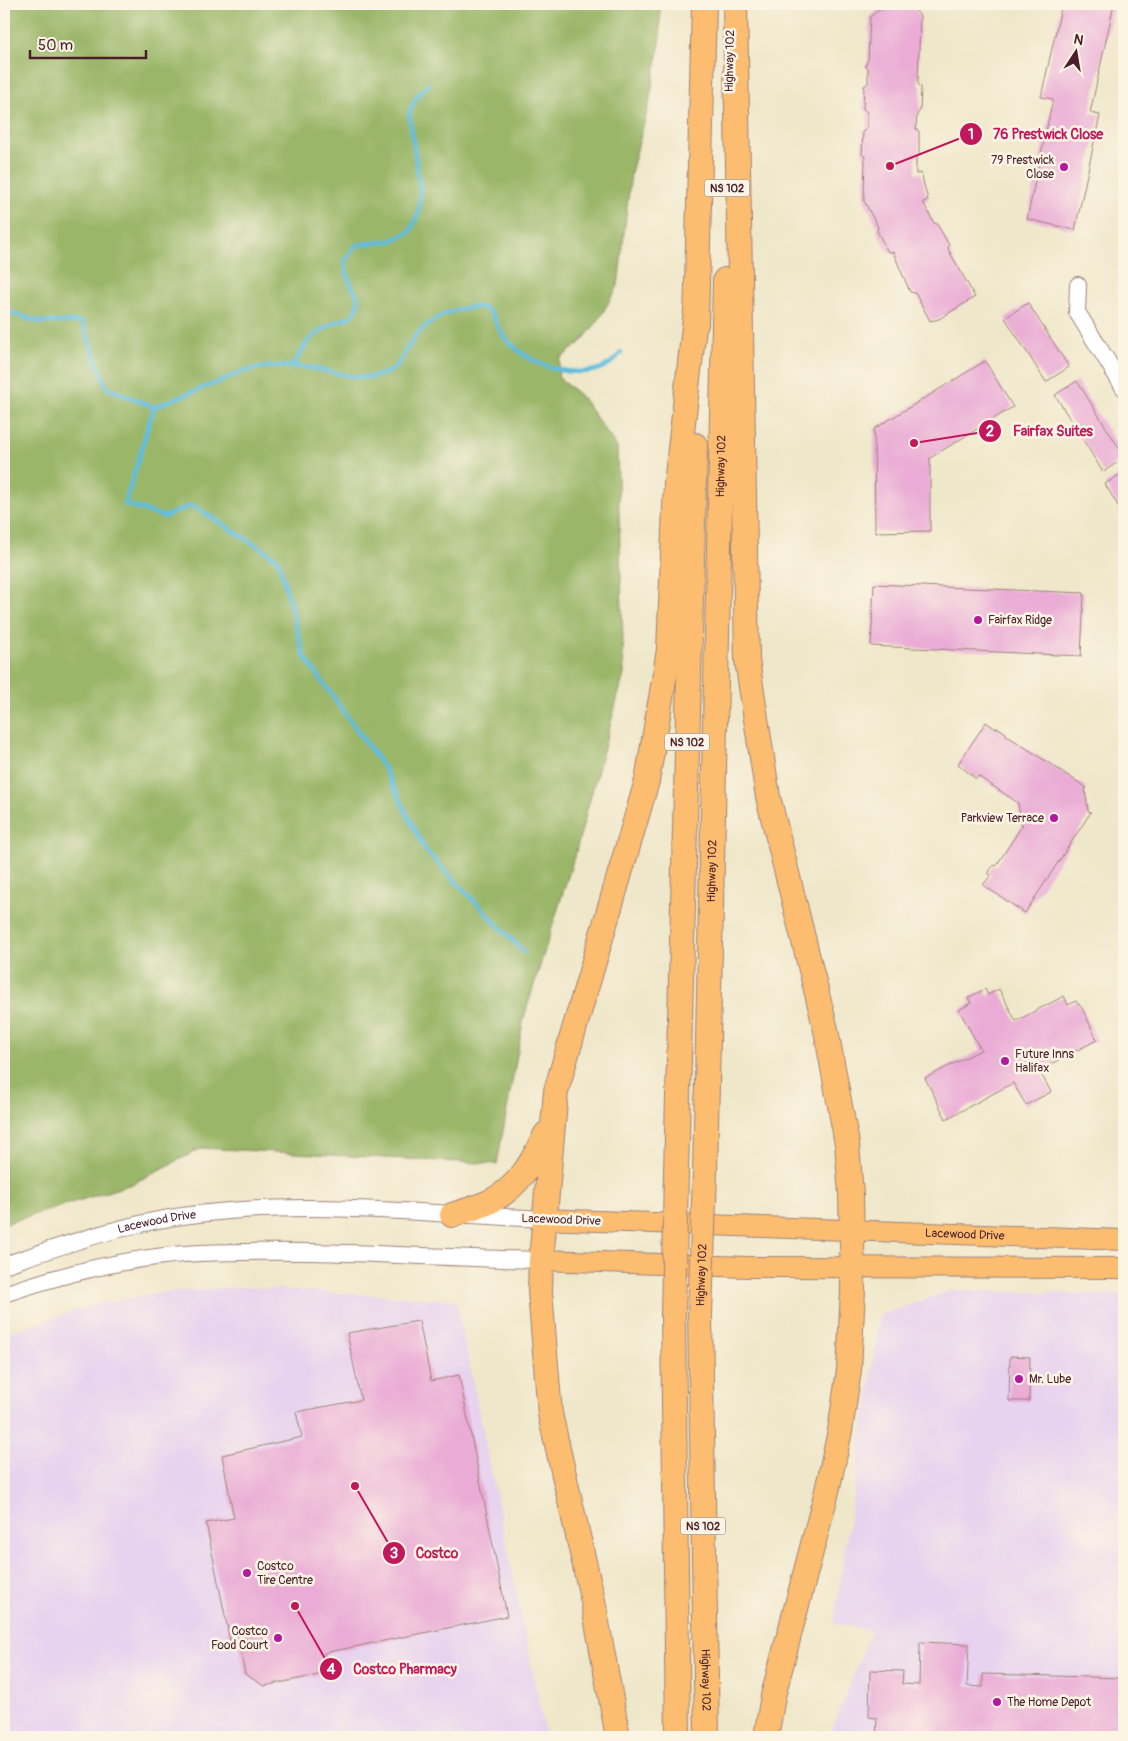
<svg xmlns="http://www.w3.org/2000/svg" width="1128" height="1741" font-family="Pangolin,sans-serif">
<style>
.built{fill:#e7d2ef}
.forest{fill:#9ab668;stroke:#726a4a}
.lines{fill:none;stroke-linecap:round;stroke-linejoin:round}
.stream{stroke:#5fbddd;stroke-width:4.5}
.building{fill:#eaabd6}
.minor-casing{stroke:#9c837a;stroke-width:18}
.major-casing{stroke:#9c837a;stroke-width:22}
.highway-casing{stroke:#9c837a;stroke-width:26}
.minor{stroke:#fff;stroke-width:16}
.major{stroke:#fcbd6f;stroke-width:20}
.highway{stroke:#fcbd6f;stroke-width:24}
.highway-bridge-casing{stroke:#9c837a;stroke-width:26;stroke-linecap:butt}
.highway-bridge{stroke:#fcbd6f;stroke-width:24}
.poi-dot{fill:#b5179e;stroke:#fcf5e5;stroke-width:2}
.labels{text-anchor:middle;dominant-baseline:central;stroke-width:5;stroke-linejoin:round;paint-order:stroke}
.shield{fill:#fcf5e5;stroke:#7f5f63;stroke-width:1}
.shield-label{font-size:11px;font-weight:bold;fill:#4a1f2b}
.street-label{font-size:12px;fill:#4a1f2b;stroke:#fcf5e5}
.poi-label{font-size:12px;fill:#4a1f2b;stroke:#fcf5e5;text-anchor:start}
.leader{fill:none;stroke:#c2185b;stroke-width:2}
.callout-dot{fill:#c2185b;stroke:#fcf5e5;stroke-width:2}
.mark-label{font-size:15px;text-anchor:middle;font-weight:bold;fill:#fff}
.callout-label{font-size:14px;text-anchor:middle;font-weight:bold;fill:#c2185b;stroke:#fcf5e5;stroke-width:5;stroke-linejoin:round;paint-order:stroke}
</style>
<rect width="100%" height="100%" fill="#fcf5e5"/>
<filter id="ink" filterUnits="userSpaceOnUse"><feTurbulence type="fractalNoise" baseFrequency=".02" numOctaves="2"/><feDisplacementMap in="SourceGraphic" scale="10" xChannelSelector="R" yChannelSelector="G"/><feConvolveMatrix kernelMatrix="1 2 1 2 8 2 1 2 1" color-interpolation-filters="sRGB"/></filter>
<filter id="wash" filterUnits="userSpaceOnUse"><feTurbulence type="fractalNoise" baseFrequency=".0096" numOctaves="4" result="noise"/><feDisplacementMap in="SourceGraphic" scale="20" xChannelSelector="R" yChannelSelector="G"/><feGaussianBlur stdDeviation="1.12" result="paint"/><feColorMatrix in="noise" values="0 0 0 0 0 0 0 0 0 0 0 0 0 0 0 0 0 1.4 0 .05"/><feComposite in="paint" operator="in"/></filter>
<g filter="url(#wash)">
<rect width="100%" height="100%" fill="#efe7c9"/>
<!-- built -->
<g class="built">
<path d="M240,1287L456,1300L546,1737H4V1334L96,1304L155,1293Z"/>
<path d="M952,1290L1124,1295V1737H829L871,1631L834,1623L880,1315Z"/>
</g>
<!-- forest -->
<path class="forest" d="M4,4H660V42L649,104L631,173L618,286L598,321L581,342L560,359L558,377L580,395L617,447L624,674L576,851L524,1017L497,1164L202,1148L132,1184L4,1224Z"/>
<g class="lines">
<!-- stream -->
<g class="stream">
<path d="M4,311L40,322H82L107,388L154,407L125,504L164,517L192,505L278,559L304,656L384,768L425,850L524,952"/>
<path d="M292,366C297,360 300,353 305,346C312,333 337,320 351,317C367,296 353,296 348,277C346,272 346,266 345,261L356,245L390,241L410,232L419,212L420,189L409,113L417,96L429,84"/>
<path d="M154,407C176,398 198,390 221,381C229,378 237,373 245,371C264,365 286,366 305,367C333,370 363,386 390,371C400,365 403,355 408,347C420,324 450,307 477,307C495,307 495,327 505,338C524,359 550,372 579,372C596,372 611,367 621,352"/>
</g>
</g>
<g id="blocks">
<!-- building -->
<g class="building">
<path d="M890,4L903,5L907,10H915L920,16L918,84L921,87L920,111L917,114L916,129L919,131V155L916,158V174L921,173L928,200L923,202L934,223L937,224L949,245L948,249L975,297L939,319L930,321L915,293L910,292L893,252H888L877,231L878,227L864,201L865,157L862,154L863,131L867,128V112L863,109L864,86L868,83V68L865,66L868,60L870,17L879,9H884Z"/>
<path d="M1062,4H1114L1090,113L1100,115L1075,230L1027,219L1053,99L1041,97Z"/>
<path d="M1028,303L1069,367L1046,382L1005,318Z"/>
<path d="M985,361L1013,407L930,458V531L875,532L874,429Z"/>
<path d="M1077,381L1124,456V458L1103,472L1055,395Z"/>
<path d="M1124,472V516L1105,484Z"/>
<path d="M874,584L1084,593L1081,656L871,646Z"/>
<path d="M986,722L996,729L997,727L1006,733V735L1087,788L1085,789L1088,811L1091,812L1025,913L983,885L991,875L988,874L993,865L996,866L1023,824H1021L1018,803L978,776L976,779L958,764Z"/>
<path d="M985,989L988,995L999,989L1016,1021L1064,996L1068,1005L1076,1001L1082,1008L1097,1040L1039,1070L1051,1092L1026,1105L1013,1083L946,1119L925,1078L981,1050L959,1010L971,1003L968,998Z"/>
<path d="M419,1321L431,1381L459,1375L507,1616L324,1653L328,1673L264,1686L245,1674L239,1643L231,1645L206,1523L234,1518L222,1455L302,1437L296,1412L361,1400L347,1333Z"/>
<path d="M1010,1356L1030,1357L1029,1401H1009Z"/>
<path d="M920,1642L969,1644L967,1686L983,1687V1674L1124,1678V1737H876L877,1718L869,1717L870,1670L903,1671L902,1684L919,1685Z"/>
</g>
</g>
</g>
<g filter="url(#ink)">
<use href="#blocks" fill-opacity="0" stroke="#9c837a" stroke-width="1"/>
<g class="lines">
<!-- minor casing -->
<g class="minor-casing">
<g id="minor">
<path d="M1078,285L1077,312L1124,388"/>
<path id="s1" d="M4,1265C67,1244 132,1221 198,1214C312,1200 429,1214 543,1219"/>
<path d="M4,1294C66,1273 134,1256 200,1253C313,1248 427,1258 541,1260"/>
</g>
</g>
<!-- major casing -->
<g class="major-casing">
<g id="major">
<path id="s2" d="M543,1219L1124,1240"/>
<path d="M541,1260L748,1267L1124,1268"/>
</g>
</g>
<!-- highway casing -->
<g class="highway-casing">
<g id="highway">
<path d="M735,4L747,660L768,797L826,1030L847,1144L851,1194L853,1289L849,1370L840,1431L827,1491L773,1696L766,1737"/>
<path d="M696,324L704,4"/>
<path id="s3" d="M705,1172L725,280"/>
<path d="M676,1173L695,445"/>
<path d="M452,1215C464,1211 477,1208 489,1202C518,1189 533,1161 546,1134"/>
<path id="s4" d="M700,1315L707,1737"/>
<path d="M673,1317L678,1737"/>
<path d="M618,1737L593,1601L550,1414L540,1291L541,1260L556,1091L647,781L669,650L676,484L696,310"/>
</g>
</g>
<!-- minor -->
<use href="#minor" class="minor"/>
<!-- major -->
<use href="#major" class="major"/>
<!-- highway -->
<use href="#highway" class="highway"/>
<!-- highway-bridge casing -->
<g class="highway-bridge-casing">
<g id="highway-bridge">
<path id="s5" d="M700,1315L705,1172"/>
<path d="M673,1317L676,1173"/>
</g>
</g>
<!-- highway-bridge -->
<use href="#highway-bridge" class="highway-bridge"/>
</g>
</g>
<!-- markers -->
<g class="poi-dot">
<circle cx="1064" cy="167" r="5"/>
<circle cx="978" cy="620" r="5"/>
<circle cx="1054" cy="818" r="5"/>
<circle cx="1005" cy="1061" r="5"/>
<circle cx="1019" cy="1379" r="5"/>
<circle cx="247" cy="1573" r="5"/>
<circle cx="278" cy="1638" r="5"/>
<circle cx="997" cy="1702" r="5"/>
</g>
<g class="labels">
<!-- shield labels -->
<g class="shield">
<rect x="704.5" y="179.5" width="45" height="17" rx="4"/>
<rect x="664.5" y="733.5" width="45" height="17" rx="4"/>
<rect x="680.5" y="1517.5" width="45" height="17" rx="4"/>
</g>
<g class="shield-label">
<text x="727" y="188">NS 102</text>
<text x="687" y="742">NS 102</text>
<text x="703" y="1526">NS 102</text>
</g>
<!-- street labels -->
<g class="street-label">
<text transform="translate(730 61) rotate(-89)">Highway 102</text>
<text stroke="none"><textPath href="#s3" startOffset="706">Highway 102</textPath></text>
<text stroke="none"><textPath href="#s3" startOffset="301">Highway 102</textPath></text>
<text transform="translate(561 1220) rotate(2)">Lacewood Drive</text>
<text stroke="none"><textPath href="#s1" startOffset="159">Lacewood Drive</textPath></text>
<text stroke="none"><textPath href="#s2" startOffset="422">Lacewood Drive</textPath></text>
<text stroke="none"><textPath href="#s5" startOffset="40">Highway 102</textPath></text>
<text stroke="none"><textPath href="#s4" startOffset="365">Highway 102</textPath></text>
</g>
<!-- poi labels -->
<g class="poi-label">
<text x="1054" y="160" text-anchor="end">79 Prestwick<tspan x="1054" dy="14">Close</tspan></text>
<text x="988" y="620">Fairfax Ridge</text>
<text x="1044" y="818" text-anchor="end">Parkview Terrace</text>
<text x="1015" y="1054">Future Inns<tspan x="1015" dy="14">Halifax</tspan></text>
<text x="1029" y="1379">Mr. Lube</text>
<text x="257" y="1566">Costco<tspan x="257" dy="14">Tire Centre</tspan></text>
<text x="268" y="1631" text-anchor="end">Costco<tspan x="268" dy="14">Food Court</tspan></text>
<text x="1007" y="1702">The Home Depot</text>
</g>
</g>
<!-- callouts -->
<path class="leader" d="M890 166L971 134M914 443L990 431M355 1486L394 1553M295 1606L331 1669"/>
<g class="callout-dot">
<circle cx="890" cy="166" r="5"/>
<circle cx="914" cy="443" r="5"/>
<circle cx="355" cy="1486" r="5"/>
<circle cx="295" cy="1606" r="5"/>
<circle cx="971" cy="134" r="12"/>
<circle cx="990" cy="431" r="12"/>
<circle cx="394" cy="1553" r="12"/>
<circle cx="331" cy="1669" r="12"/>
</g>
<g class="mark-label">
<text x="971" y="139">1</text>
<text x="990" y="436">2</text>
<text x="394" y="1558">3</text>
<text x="331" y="1674">4</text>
</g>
<g class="callout-label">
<text x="1048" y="139">76 Prestwick Close</text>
<text x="1053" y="436">Fairfax Suites</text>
<text x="437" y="1558">Costco</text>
<text x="405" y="1674">Costco Pharmacy</text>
</g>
<!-- margin -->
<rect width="1128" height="1741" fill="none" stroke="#fcf5e5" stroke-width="20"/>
<!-- north arrow -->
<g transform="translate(1076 52) rotate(12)" stroke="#fcf5e5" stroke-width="4" paint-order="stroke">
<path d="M0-4L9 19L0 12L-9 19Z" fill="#4a1f2b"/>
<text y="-8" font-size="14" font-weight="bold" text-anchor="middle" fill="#4a1f2b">N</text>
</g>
<!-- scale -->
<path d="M30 50v8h116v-8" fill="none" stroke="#4a1f2b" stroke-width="2.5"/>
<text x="38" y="50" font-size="15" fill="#4a1f2b" stroke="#fcf5e5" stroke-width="4" paint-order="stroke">50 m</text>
</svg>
